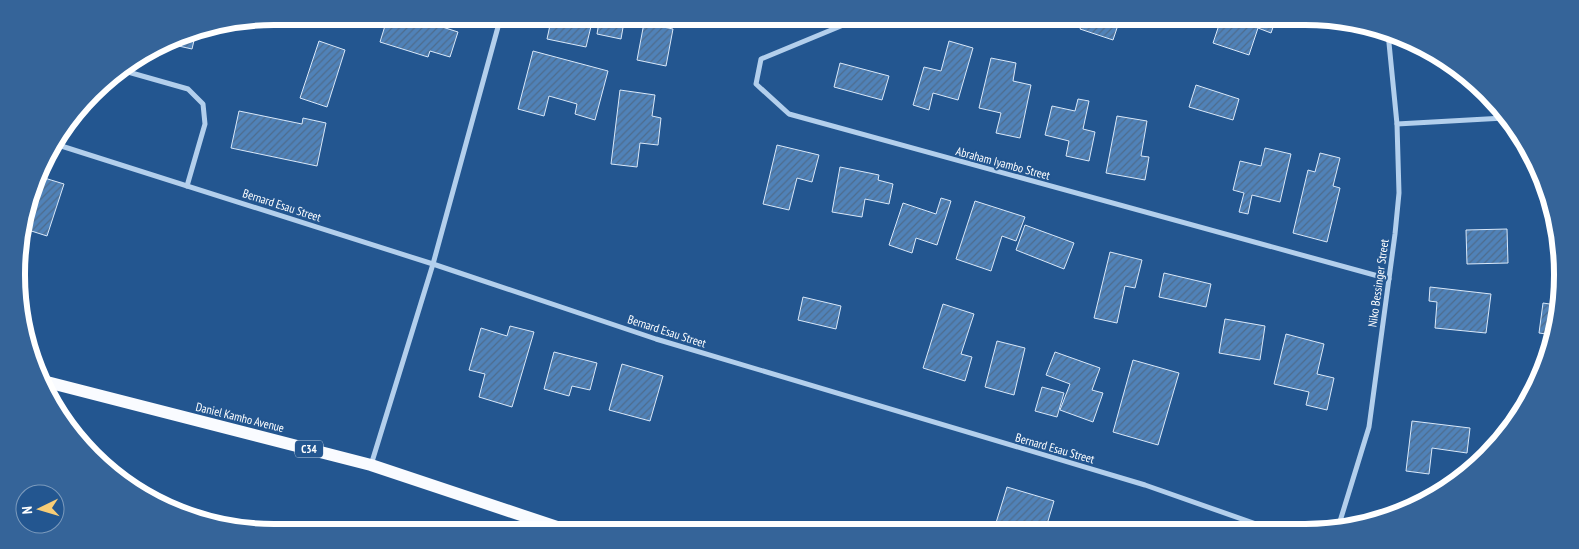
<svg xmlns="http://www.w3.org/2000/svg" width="1579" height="549" font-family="'PT Sans Narrow',sans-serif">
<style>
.building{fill:url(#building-hatch);stroke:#d9e8f9}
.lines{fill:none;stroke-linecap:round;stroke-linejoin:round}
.minor{stroke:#b3cfec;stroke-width:5}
.primary{stroke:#f9fbff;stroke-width:12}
.labels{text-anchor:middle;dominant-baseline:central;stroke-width:4;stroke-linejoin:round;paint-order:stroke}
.shield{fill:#235690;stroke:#bdccde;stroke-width:1}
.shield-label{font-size:11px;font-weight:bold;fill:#fff}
.street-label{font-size:12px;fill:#fff;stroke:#235690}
.rim{fill:none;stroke:#fff;stroke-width:6}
</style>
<defs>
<pattern id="building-hatch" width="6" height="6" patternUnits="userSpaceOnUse" patternTransform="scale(1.25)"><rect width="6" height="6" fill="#5082b8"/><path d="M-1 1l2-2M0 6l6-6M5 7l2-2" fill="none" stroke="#4e6c8d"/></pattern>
</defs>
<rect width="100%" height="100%" fill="#235690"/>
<!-- building -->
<g class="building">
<path d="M388,16H408L458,32L450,57L430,51L428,57L380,42Z"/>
<path d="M552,16L593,18L586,47L547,39Z"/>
<path d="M600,16H625L621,39L597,34Z"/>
<path d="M1014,16H1062L1061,23L1037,18L1035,27L1012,22Z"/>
<path d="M1084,16H1121L1113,40L1080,29Z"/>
<path d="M1173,16H1198L1195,24Z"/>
<path d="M1222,16H1277L1271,33L1258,28L1249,55L1213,43Z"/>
<path d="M1294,16L1322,19V24L1295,26Z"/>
<path d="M644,23L673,29L666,66L637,60Z"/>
<path d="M196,32L192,49L165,43L176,36Z"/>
<path d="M319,41L345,50L327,107L300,98Z"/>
<path d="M949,41L973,48L958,100L933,93L929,110L913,105L924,67L941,71Z"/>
<path d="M533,51L608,71L595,120L575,114L577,104L549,96L544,116L518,109Z"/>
<path d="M991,58L1016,63L1013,81L1031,85L1020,138L996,133L1001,113L979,108Z"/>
<path d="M840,63L889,76L882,100L834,87Z"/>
<path d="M1196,85L1239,99L1233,120L1189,107Z"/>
<path d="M620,90L655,95L652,116L661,118L658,145L640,143L637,167L611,164Z"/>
<path d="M1078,99L1089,101L1083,129L1095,132L1089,161L1066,156L1069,141L1045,135L1052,106L1075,111Z"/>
<path d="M239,111L302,124L303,118L326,123L317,166L231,148Z"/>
<path d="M1117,116L1147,121L1141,156L1149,157L1145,180L1106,173Z"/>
<path d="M777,145L819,155L812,182L797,178L789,210L763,204Z"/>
<path d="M1265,148L1291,154L1280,202L1252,195L1248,214L1239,212L1244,193L1233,190L1240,161L1261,166Z"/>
<path d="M1320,153L1340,158L1333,186L1340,188L1327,242L1293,233L1308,170L1315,172Z"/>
<path d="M840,167L879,175L878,180L893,184L889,204L865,199L862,217L832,212Z"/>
<path d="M38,176L64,184L47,236L22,228Z"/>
<path d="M941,198L951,201L937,245L916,238L912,253L889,245L903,203L936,214Z"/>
<path d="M975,201L1025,217L1016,241L1002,236L991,271L956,259Z"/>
<path d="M1025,225L1074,243L1064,269L1016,250Z"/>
<path d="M1507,229L1508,263L1467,264L1466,230Z"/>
<path d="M1110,252L1142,260L1135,288L1125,286L1117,323L1094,318Z"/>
<path d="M1164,273L1211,284L1206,307L1159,297Z"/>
<path d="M1430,287L1491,294L1486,333L1435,328L1437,302L1429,301Z"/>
<path d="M803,297L841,306L836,329L798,320Z"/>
<path d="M1543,303L1556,305L1554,335L1539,333Z"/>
<path d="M943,304L974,314L961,354L972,357L965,381L923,368Z"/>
<path d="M1225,319L1265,326L1260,360L1219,353Z"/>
<path d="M510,326L534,332L512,407L479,397L485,374L469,370L481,328L507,336Z"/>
<path d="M1286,334L1324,344L1317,374L1334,378L1327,410L1306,405L1309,392L1274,384Z"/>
<path d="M997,341L1025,348L1014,395L985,387Z"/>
<path d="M554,352L597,363L590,390L572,386L569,396L544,389Z"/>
<path d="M1055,352L1100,368L1092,390L1103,393L1093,422L1060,410L1070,384L1046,375Z"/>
<path d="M1133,360L1179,373L1158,445L1113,432Z"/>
<path d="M622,364L663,376L650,421L609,410Z"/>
<path d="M1042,387L1064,393L1057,417L1035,411Z"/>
<path d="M1412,421L1470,428L1467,453L1432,448L1429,474L1406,471Z"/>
<path d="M1007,487L1054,501L1045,531H1011L995,526Z"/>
</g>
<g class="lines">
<!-- minor -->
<g class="minor">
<path d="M865,16L761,59L756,84L789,114L1389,279"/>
<path d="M121,70L188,89L203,104L205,124L187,186"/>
<path d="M1397,124L1504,118"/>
<path d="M55,144L433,264L656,339L1145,485L1276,531"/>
<path d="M371,465L433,264L501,16"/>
<path d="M1337,531L1369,427L1395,234L1399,193L1397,124L1388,33"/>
</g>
<!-- primary -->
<path class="primary" d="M43,381L371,465L572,532"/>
</g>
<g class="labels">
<!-- shield labels -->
<rect class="shield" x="295" y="440.5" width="28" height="17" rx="4"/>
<g class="shield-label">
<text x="309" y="449">C34</text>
</g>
<!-- street labels -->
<g class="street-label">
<text transform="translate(1003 163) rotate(15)">Abraham Iyambo Street</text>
<text transform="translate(282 205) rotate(18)">Bernard Esau Street</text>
<text transform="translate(1378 283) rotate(-82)">Niko Bessinger Street</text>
<text transform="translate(667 331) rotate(18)">Bernard Esau Street</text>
<text transform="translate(240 417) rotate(14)">Daniel Kamho Avenue</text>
<text transform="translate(1055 448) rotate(16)">Bernard Esau Street</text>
</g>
</g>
<!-- crop -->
<path d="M0 0H1579V549H0ZM274 25H1305A249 249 0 0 1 1554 274V275A249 249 0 0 1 1305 524H274A249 249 0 0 1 25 275V274A249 249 0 0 1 274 25Z" fill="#356499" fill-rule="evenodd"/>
<path class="rim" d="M274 25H1305A249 249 0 0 1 1554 274V275A249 249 0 0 1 1305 524H274A249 249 0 0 1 25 275V274A249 249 0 0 1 274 25Z"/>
<!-- north arrow -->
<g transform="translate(40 509) rotate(265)"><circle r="24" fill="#235690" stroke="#7b9abc"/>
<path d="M0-4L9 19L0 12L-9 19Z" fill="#f8cd76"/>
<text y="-8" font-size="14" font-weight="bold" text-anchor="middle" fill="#ffffff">N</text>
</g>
</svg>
